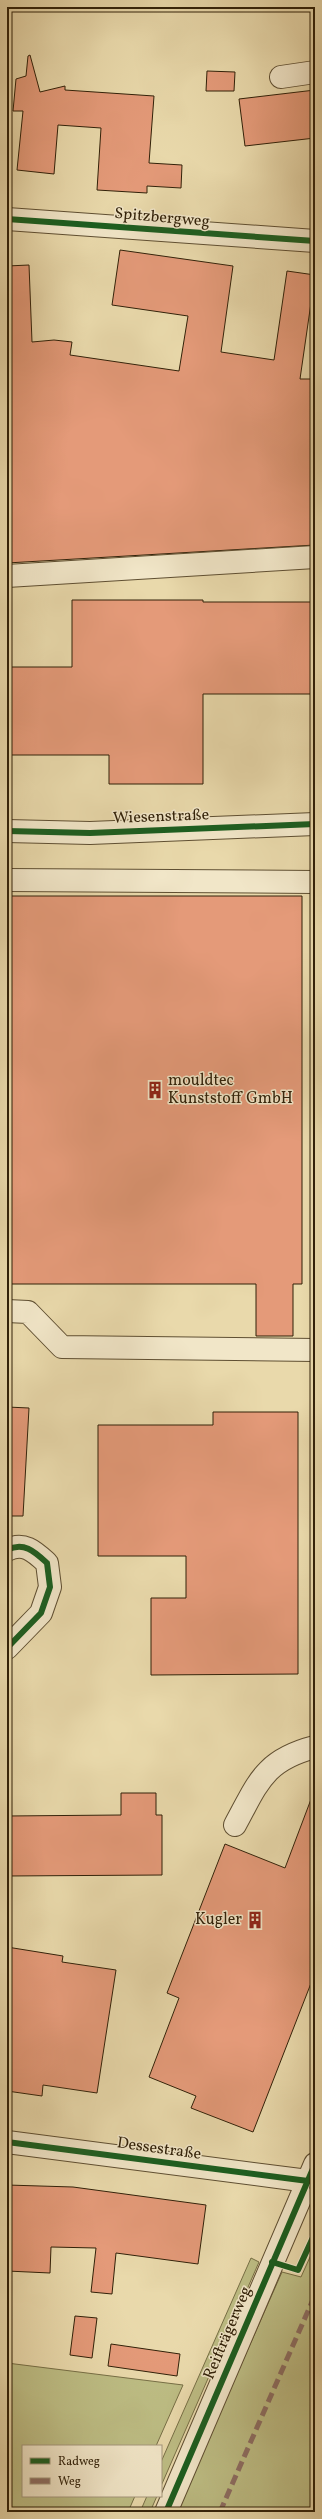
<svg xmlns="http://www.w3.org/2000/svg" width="322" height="2519" font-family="Vollkorn,serif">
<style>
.green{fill:#bdbd84;stroke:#776f46}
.building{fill:#e49a79;stroke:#312109}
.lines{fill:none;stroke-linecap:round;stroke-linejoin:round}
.minor-casing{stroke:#5f4f32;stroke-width:24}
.minor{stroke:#f1e6c8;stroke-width:22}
.quiet{stroke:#8d6e63;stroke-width:5;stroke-dasharray:10 5;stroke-linecap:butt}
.cycleway-casing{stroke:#f1e6c8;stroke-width:8}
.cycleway{stroke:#1b5e20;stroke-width:6}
.labels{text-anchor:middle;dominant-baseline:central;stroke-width:3;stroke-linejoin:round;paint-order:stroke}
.street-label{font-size:16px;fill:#312109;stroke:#f1e6c8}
.poi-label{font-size:16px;fill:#312109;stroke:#f1e6c8;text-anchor:start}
</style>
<rect width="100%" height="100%" fill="#e9d9ab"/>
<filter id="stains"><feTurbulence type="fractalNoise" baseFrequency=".005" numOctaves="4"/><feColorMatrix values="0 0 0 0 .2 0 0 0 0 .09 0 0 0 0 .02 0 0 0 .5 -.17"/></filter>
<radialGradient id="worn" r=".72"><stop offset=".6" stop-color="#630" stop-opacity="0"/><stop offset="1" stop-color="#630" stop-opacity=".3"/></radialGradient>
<!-- green -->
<g class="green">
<path d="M315,2246V2512H176L282,2272L301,2277Z"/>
<path d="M251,2258L259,2262L161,2486V2462Z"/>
<path d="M7,2363L183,2385L156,2446H23V2496H135L128,2512H7Z"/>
<path d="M147,2496H157L150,2512H140Z"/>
</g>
<!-- building -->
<g class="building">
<path d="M30,55L40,92L65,86V90L154,96L149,163L182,165L181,188L147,186V193L97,190L101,128L58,125L54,174L17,170L23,111H13L16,79L26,76L28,56Z"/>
<path d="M207,71L235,72L234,91H206Z"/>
<path d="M315,90V138L245,146L239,99Z"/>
<path d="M120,250L233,266L221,352L274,360L287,271L315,275L300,379H315V545L7,563V266L29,265L32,342L54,340L72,342L70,355L179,371L188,316L112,305Z"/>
<path d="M72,600H203V602H315V694H203V784H109V755H7V667H72Z"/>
<path d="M7,896H302V1284H293V1336H256V1284H7Z"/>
<path d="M7,1407L29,1408L23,1516H7Z"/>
<path d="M213,1412H298V1674L151,1675V1598H186V1556H98V1425H213Z"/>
<path d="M121,1793H156V1815H162V1875L7,1876V1816L121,1815Z"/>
<path d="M313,1794L315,1973L253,2132L191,2108L196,2096L149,2077L179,1998L167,1993L225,1844L285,1868Z"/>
<path d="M7,1947L63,1956L62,1962L116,1970L97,2093L43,2085L42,2096L7,2091Z"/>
<path d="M7,2185L73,2187L206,2205L198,2264L116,2253L112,2294L91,2292L96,2248L51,2247L50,2273L7,2271Z"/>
<path d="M75,2316L97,2318L92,2358L70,2355Z"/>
<path d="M111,2344L180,2354L177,2376L108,2366Z"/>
</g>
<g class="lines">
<!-- minor casing -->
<g class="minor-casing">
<g id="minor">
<path d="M281,77L315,72"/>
<path d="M7,219L315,241"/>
<path d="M7,576L315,557"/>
<path d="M7,831L90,833L315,824"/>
<path d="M7,880L315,882"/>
<path d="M7,1311L28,1312L62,1347L315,1350"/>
<path d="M7,1550C24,1541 35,1552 47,1563L50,1587L41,1613L7,1648"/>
<path d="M235,1825C258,1783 264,1760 315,1747"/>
<path d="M7,2142L308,2181"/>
<path d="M166,2512L315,2164"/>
</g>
</g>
<!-- minor -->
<use href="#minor" class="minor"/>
<!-- quiet -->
<g class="quiet">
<path d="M308,2181L315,2193"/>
<path d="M220,2512L315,2295"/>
</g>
<!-- cycleway casing -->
<g class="cycleway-casing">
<g id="cycleway">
<path d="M7,219L315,241"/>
<path d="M7,831L90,833L315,824"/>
<path d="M7,1550C24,1541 35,1552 47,1563L50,1587L41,1613L7,1648"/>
<path d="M7,2142L308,2181"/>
<path d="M272,2262L298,2270L315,2233"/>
<path d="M166,2512L315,2164"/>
</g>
</g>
<!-- cycleway -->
<use href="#cycleway" class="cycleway"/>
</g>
<!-- icons -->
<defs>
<g id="building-bare" transform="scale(1.38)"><path d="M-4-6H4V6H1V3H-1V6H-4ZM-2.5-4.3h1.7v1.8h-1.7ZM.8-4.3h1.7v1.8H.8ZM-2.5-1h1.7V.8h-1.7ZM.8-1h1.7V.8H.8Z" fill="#8f2418" stroke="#f1e6c8" stroke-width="2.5" paint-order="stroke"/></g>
</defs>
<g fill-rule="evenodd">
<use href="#building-bare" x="155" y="1090"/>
<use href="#building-bare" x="255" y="1920"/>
</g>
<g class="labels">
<!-- street labels -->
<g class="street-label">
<text transform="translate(162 218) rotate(5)">Spitzbergweg</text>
<text transform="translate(161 817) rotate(-2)">Wiesenstraße</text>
<text transform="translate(159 2149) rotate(8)">Dessestraße</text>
<text transform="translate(228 2333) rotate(-67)">Reifträgerweg</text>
</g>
<!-- poi labels -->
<g class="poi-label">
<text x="168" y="1081">mouldtec<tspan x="168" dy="18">Kunststoff GmbH</tspan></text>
<text x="242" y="1920" text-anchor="end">Kugler</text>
</g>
</g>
<!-- margin -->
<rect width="322" height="2519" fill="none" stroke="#e9d9ab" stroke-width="24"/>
<rect x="8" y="8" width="306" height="2503" fill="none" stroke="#312109" stroke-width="2"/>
<rect x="12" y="12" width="298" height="2495" fill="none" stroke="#312109"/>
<!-- legend -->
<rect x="22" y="2445" width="140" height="52" fill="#f1e6c8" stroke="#a4977c"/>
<rect x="30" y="2458" width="20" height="6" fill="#1b5e20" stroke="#a4977c"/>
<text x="58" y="2465" font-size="12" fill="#312109">Radweg</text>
<rect x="30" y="2478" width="20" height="6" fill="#8d6e63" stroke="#a4977c"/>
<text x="58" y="2485" font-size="12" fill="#312109">Weg</text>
<rect width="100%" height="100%" filter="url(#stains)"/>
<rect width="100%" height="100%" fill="url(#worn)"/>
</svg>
